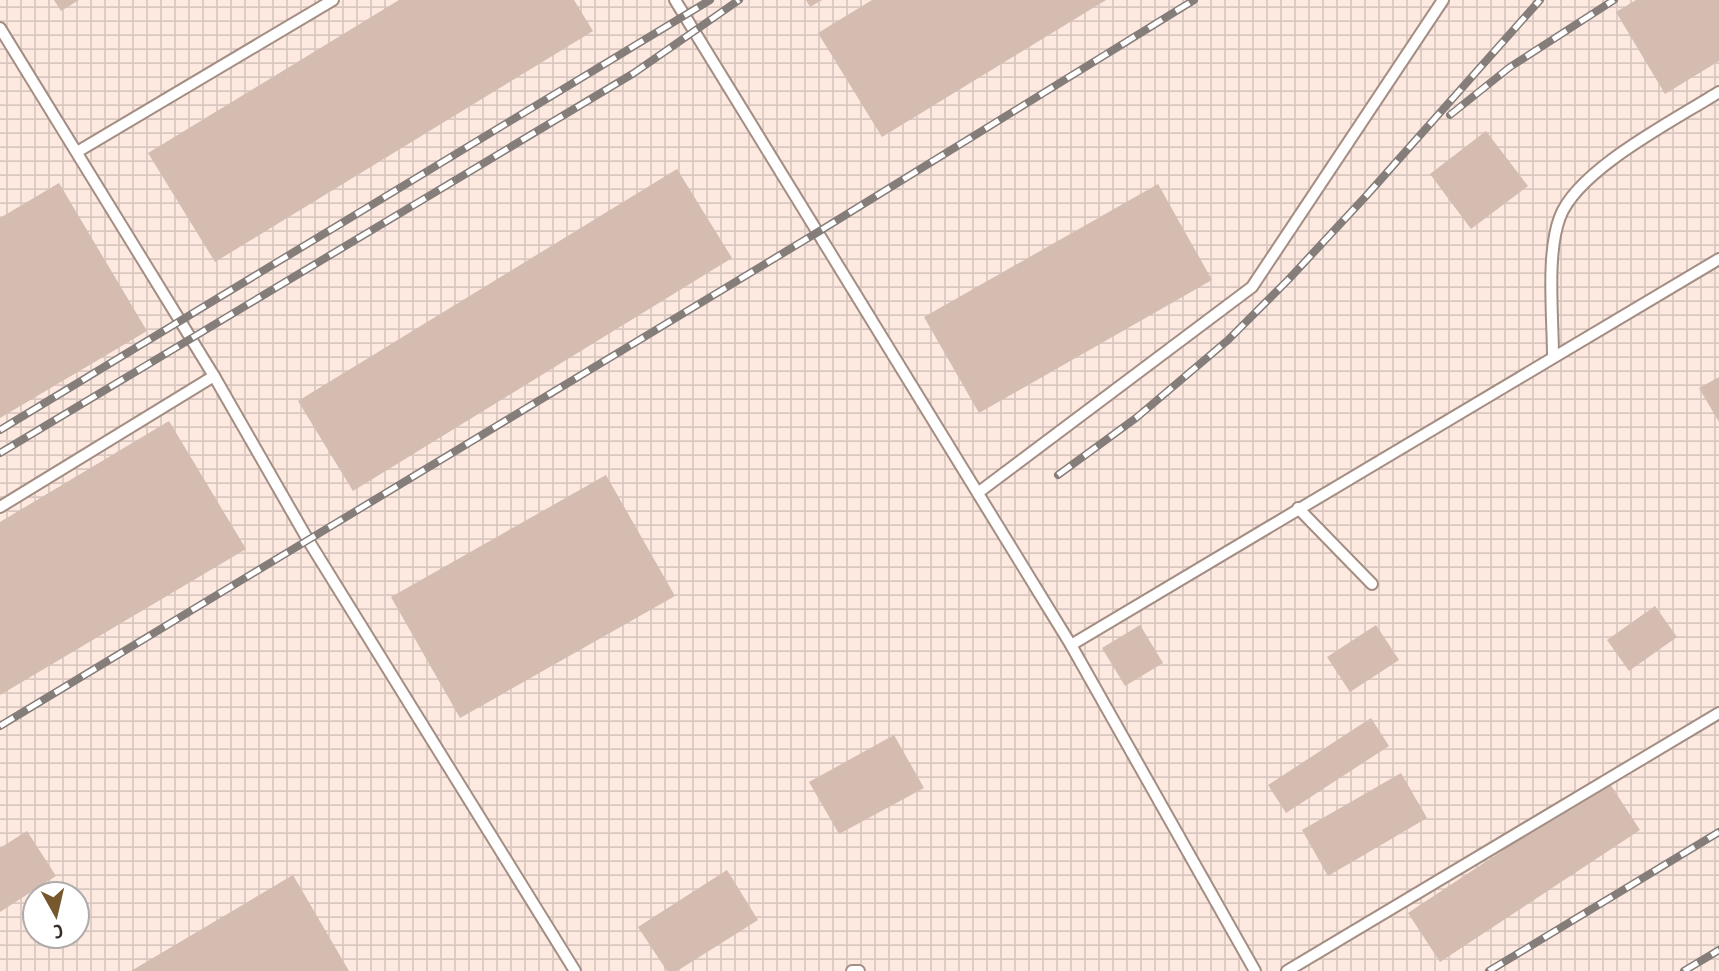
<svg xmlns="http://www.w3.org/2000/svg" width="1719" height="971" font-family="'PT Sans Narrow',sans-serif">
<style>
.industrial{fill:url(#industrial-grid);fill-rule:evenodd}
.building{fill:#d4bcb1}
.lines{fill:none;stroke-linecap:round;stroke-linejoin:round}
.service-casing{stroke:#a48e83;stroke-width:14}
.service{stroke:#fff;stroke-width:10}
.rail-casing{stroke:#847d7a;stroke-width:8}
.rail{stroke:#fff;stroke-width:5;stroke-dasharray:16;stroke-linecap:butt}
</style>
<defs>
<pattern id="industrial-grid" width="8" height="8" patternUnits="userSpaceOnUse" patternTransform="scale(1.75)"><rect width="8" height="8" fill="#fde9e0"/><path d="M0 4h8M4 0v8" fill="none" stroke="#d9c8c0"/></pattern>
</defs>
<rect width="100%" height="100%" fill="#fdf8f6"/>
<!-- industrial -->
<path class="industrial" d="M0,0H1719V971H0ZM35,894H77V936H35Z"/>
<!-- building -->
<g class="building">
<path d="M54,0H79L61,11Z"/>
<path d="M399,0H574L593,31L215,262L148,153Z"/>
<path d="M806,0H822L810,7Z"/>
<path d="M872,0H1106L882,137L818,33Z"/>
<path d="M1636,0H1719V61L1665,94L1616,12Z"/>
<path d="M1486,131L1528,186L1471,229L1430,174Z"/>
<path d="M677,169L732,258L353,491L298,401Z"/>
<path d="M59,183L147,331L0,418V218Z"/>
<path d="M1158,184L1212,280L979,413L924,317Z"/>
<path d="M1719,377V422L1699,388Z"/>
<path d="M169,421L246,549L0,695V522Z"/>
<path d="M606,475L675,596L460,718L391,597Z"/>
<path d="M1655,606L1677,637L1629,671L1607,640Z"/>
<path d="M1140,625L1163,663L1125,686L1102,648Z"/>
<path d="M1376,625L1399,660L1350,692L1327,657Z"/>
<path d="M1371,718L1389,746L1286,813L1268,785Z"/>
<path d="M894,735L924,788L839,834L809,782Z"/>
<path d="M1401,773L1427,818L1328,876L1302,830Z"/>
<path d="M1608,781L1640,830L1440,962L1408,913Z"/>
<path d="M27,831L56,876L0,912V848Z"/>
<path d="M727,870L758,920L677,971H667L638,927Z"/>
<path d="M293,875L349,971H131Z"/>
</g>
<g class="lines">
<!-- service casing -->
<g class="service-casing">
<g id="service">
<path d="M675,0L1071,645L1255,971"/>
<path d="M0,28L214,376L308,540L575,971"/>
<path d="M77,152L333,0"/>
<path d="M1553,357C1553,317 1546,253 1560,217C1578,169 1675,120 1719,92"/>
<path d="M979,492L1252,287L1443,0"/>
<path d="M0,507L214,376"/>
<path d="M1298,508L1372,584"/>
<path d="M1071,645L1719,259"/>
<path d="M852,971H859"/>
<path d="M1287,971L1719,713"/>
</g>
</g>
<!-- service -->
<use href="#service" class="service"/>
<!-- rail casing -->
<g class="rail-casing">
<g id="rail">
<path d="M1450,115L1510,67L1614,0"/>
<path d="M0,430L710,0"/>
<path d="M0,453L634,73L739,0"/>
<path d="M1058,475L1136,418L1228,340L1288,280L1367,195L1540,0"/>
<path d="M0,726L818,232L1194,0"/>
<path d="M1489,971L1719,832"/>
<path d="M1684,971L1719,950"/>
</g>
</g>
<!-- rail -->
<use href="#rail" class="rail"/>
</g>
<!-- north arrow -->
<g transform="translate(56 915) rotate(172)"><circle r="33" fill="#ffffff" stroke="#afabaa" stroke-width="2"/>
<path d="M0-5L12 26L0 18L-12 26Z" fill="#77582d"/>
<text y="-10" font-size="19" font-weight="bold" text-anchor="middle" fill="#372e2a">С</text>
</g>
</svg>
